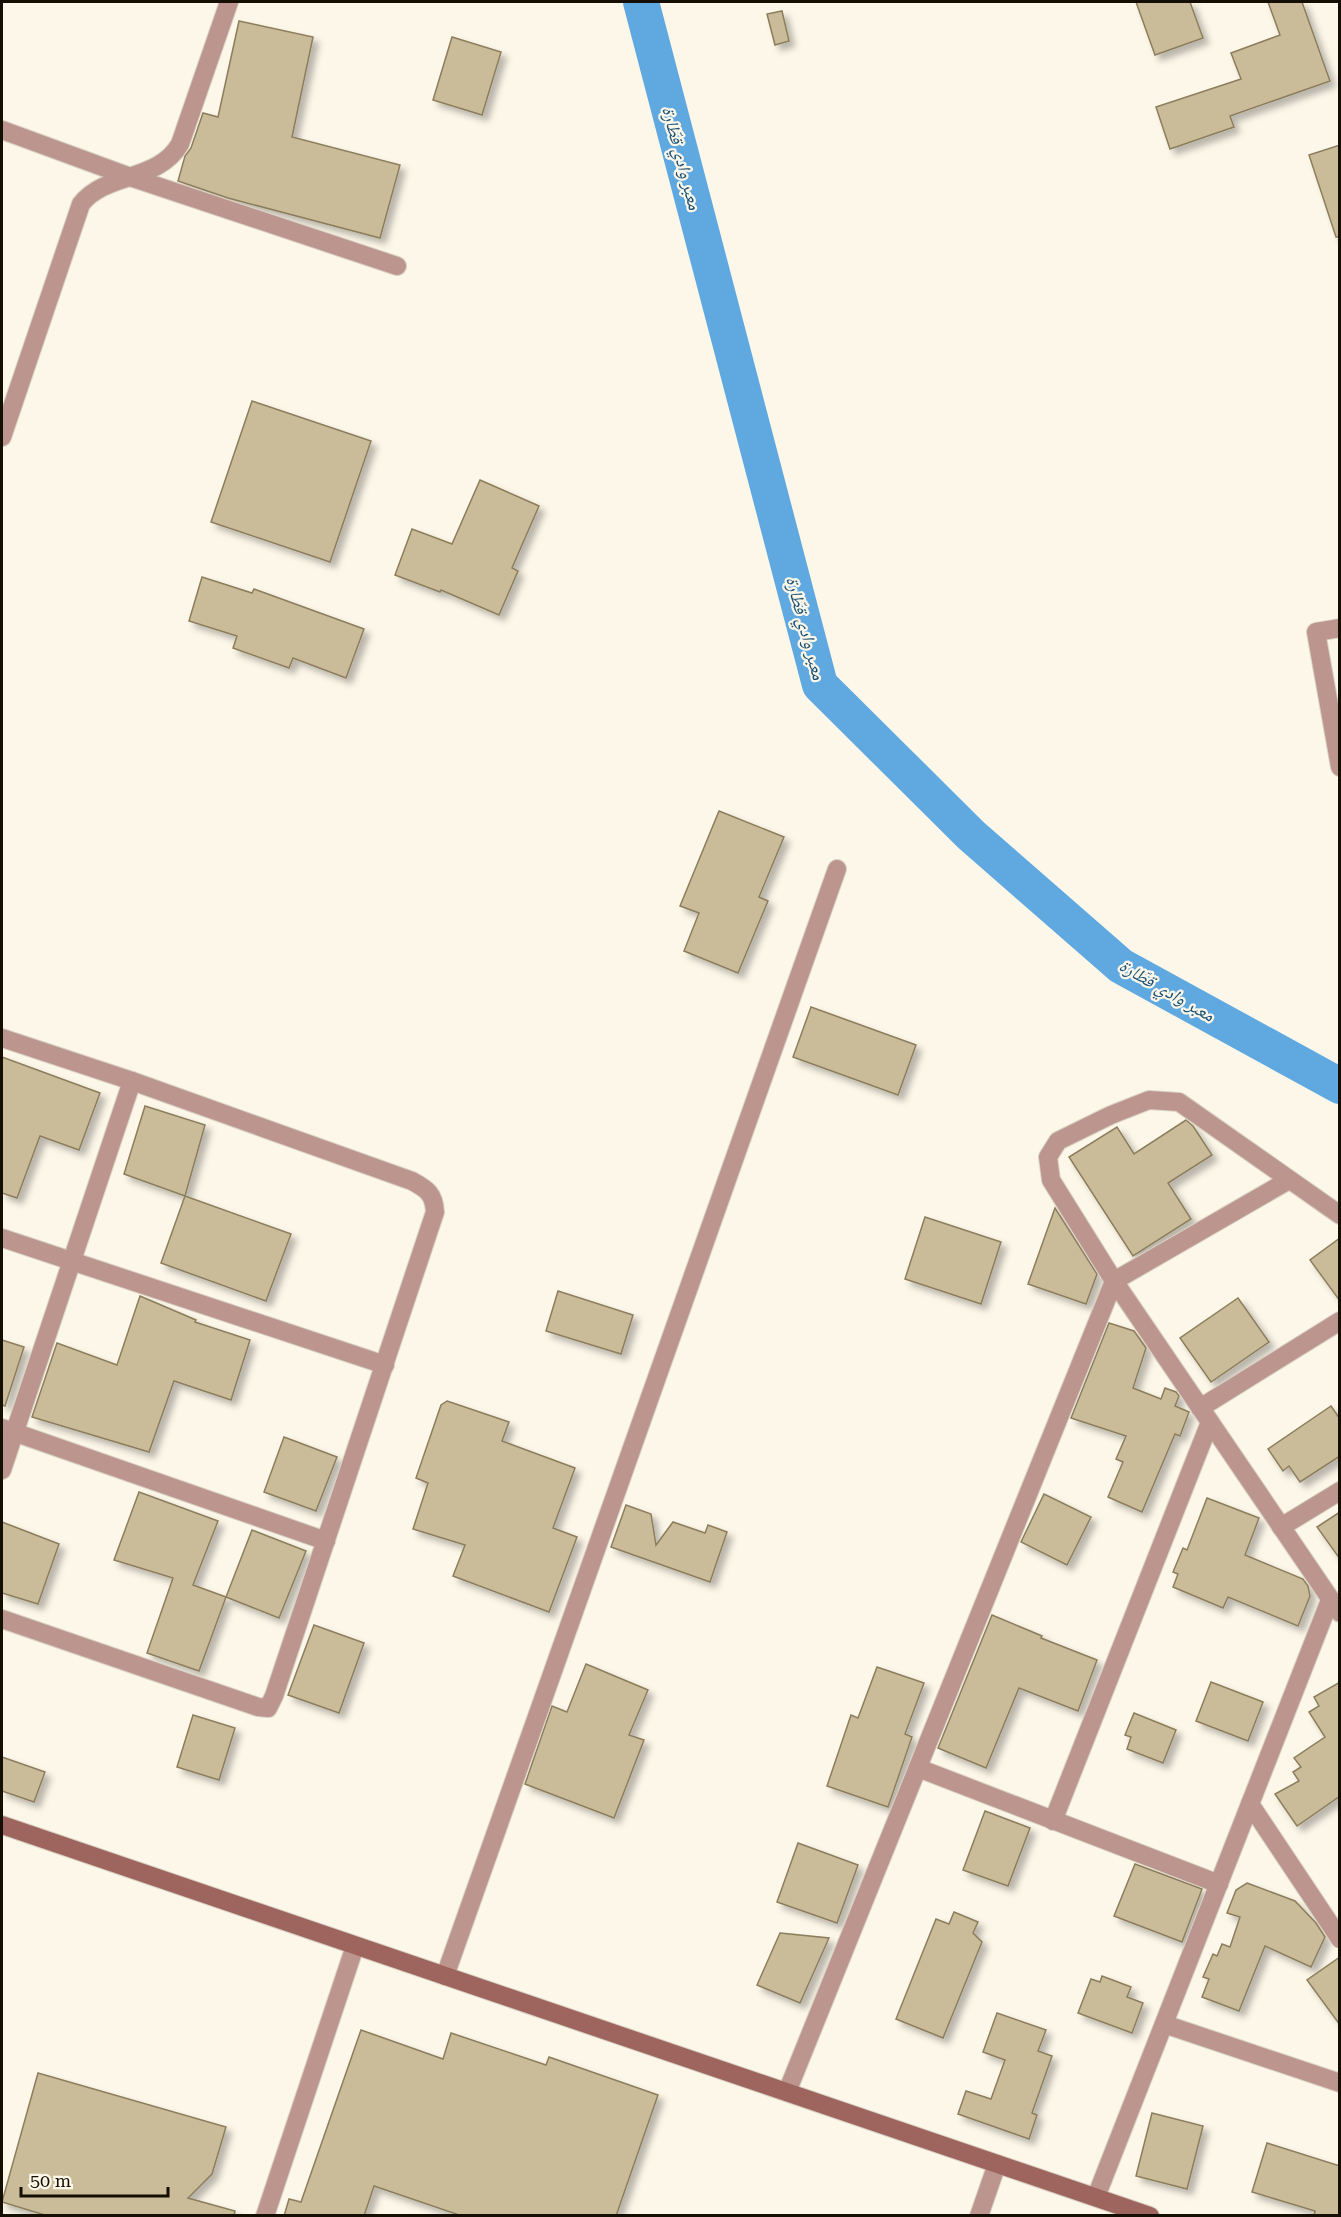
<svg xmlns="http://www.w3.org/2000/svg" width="1341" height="2217" font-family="'Roboto Serif','Noto Naskh Arabic',serif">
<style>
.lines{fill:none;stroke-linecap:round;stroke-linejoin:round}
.river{stroke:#5fa9e0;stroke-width:36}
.building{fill:#cbbc99;stroke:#8c7e5d;stroke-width:1.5;filter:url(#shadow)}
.street-casing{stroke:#d8d2c4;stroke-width:20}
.secondary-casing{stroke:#d8d2c4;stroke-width:20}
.street{stroke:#bd958f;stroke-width:18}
.secondary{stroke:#9e655e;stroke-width:18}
.labels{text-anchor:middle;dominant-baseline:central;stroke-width:4.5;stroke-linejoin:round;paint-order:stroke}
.water-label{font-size:18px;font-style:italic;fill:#1a5176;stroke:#fdf7e9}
</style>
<defs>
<filter id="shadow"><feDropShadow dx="5.5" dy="5.5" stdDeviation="3" flood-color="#0004"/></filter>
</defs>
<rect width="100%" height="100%" fill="#fdf7e9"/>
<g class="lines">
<!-- river -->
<path class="river" d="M641,2L820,685L971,835L1121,966L1340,1086"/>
</g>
<!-- building -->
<g class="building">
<path d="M1136,2H1190L1203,38L1155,55Z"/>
<path d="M1268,2H1302L1330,81L1230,116L1234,127L1170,149L1156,107L1241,79L1231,53L1280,35Z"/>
<path d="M782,11L789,41L775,45L767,14Z"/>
<path d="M239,21L313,37L292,137L400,165L380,238L228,198L178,181L185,156L191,148L203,113L218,117Z"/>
<path d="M452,37L501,52L482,115L433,100Z"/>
<path d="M1340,145V237H1336L1309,155Z"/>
<path d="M252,401L371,441L330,562L211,522Z"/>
<path d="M480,480L539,506L512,568L518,571L499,615L441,590L440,592L395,575L412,529L452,544Z"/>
<path d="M202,577L252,593L254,589L364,629L346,678L293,658L289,668L233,648L237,636L189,621Z"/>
<path d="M719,811L784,837L759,897L768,901L738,973L684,951L699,913L680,906Z"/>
<path d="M811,1007L916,1045L898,1095L793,1057Z"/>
<path d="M2,1057L100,1093L79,1150L40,1136L17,1198L2,1193Z"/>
<path d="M145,1106L205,1125L185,1196L124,1174Z"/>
<path d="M1186,1120L1193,1126L1212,1155L1168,1183L1191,1219L1133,1256L1069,1157L1117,1127L1134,1154Z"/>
<path d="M185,1196L291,1234L266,1301L161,1263Z"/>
<path d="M1055,1208L1097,1274L1086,1304L1028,1284Z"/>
<path d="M925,1217L1001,1242L981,1304L905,1279Z"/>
<path d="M1340,1238V1301L1310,1260Z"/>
<path d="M558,1291L633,1315L621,1354L546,1331Z"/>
<path d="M140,1296L196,1320L195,1322L250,1340L231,1400L174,1381L149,1452L32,1417L57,1343L117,1365Z"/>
<path d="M1238,1298L1269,1342L1211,1382L1180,1338Z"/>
<path d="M1109,1323L1134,1331L1146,1348L1133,1388L1161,1399L1165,1388L1176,1392L1179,1396L1175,1406L1189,1412L1180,1436L1175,1434L1142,1512L1108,1497L1123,1462L1116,1459L1126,1436L1071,1418Z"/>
<path d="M2,1340L24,1347L5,1406L2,1405Z"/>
<path d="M447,1401L509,1422L502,1441L575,1468L553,1528L577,1537L549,1612L453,1576L465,1545L413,1529L428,1483L416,1478L441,1405Z"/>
<path d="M1331,1406L1340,1419V1456L1300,1482L1289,1466L1283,1471L1268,1449Z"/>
<path d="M284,1437L337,1457L316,1511L264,1492Z"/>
<path d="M139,1492L218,1521L193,1585L226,1597L199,1671L147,1653L173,1578L114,1560Z"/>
<path d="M1044,1494L1091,1517L1067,1565L1021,1542Z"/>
<path d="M1207,1498L1259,1518L1245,1555L1303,1579L1308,1586L1310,1596L1298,1626L1228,1597L1223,1608L1173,1587L1178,1574L1173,1572L1183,1548L1187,1550Z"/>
<path d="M626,1505L651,1514L656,1545L673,1522L705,1533L708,1525L727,1532L710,1582L611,1547Z"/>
<path d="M1340,1512V1559L1317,1527Z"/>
<path d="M2,1522L59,1544L38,1604L2,1593Z"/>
<path d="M252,1530L306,1551L279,1618L226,1597Z"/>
<path d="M992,1615L1042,1636L1041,1638L1097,1660L1078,1711L1019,1688L986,1768L938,1748Z"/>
<path d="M314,1625L364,1643L339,1713L288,1695Z"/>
<path d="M586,1664L648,1690L629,1735L644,1740L614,1818L525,1784L552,1706L567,1712Z"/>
<path d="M877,1667L924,1683L905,1734L912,1737L888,1807L827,1786L851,1715L858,1718Z"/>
<path d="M1211,1682L1263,1702L1248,1741L1196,1721Z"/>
<path d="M1340,1682V1796L1297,1826L1275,1794L1299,1781L1293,1772L1301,1767L1294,1758L1325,1737L1309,1712L1319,1706L1314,1697Z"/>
<path d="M1134,1713L1176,1730L1163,1763L1127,1749L1131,1737L1125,1735Z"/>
<path d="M193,1715L235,1728L219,1780L177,1767Z"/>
<path d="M2,1757L45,1772L34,1802L2,1791Z"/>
<path d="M985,1811L1030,1828L1008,1886L963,1870Z"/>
<path d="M798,1843L858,1865L837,1923L777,1902Z"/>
<path d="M1135,1864L1202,1889L1182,1942L1114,1916Z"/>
<path d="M1247,1883L1295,1901L1316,1923L1325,1937L1311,1967L1265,1946L1239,2011L1202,1997L1209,1979L1203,1977L1213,1954L1217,1956L1222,1944L1230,1947L1240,1917L1227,1913L1236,1890Z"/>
<path d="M954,1912L978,1922L973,1933L982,1942L943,2038L896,2019L936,1919L949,1924Z"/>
<path d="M780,1933L829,1938L800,2003L757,1985Z"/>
<path d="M1340,1957V2025L1307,1980Z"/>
<path d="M1102,1976L1131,1987L1127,1997L1143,2003L1132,2033L1078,2013L1091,1979L1100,1982Z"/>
<path d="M997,2013L1046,2030L1038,2051L1052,2056L1032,2113L1037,2115L1029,2139L958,2114L966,2091L991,2099L1005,2060L983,2052Z"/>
<path d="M361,2030L443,2059L451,2033L546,2065L549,2057L658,2095L616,2216H462L374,2186L364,2216H284L289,2199L301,2202Z"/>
<path d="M38,2073L226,2127L212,2174L188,2198L235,2211L234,2216H48L2,2202Z"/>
<path d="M1152,2113L1203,2126L1187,2189L1136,2176Z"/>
<path d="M1267,2143L1340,2166V2216H1314L1315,2211L1252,2192Z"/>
</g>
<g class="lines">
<!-- street casing -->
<g class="street-casing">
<g id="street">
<path d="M2,130L133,178L397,266"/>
<path d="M2,437L81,204C106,172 158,182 180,144L229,2"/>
<path d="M1340,628L1316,632L1340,767"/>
<path d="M2,1038L132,1081L412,1181C427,1189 434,1194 435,1212L274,1696L268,1708L258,1707L2,1619"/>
<path d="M1340,1215L1179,1102L1149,1100L1111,1115L1058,1141L1048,1157L1051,1180L1114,1281L1340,1613"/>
<path d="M2,1238L385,1365"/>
<path d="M1200,1408L1340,1321"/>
<path d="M2,1428L326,1541"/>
<path d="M2,1470L132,1081"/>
<path d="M1281,1527L1340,1491"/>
<path d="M918,1768L1219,1884"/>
<path d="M1250,1804L1340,1939"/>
<path d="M1053,1821L1210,1422"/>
<path d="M445,1976L837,869"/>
<path d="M1164,2024L1340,2083"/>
<path d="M787,2092L1114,1281L1289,1180"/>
<path d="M1096,2197L1330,1600"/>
<path d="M265,2216L355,1946"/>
<path d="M979,2216L997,2164"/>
</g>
</g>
<!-- secondary casing -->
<g class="secondary-casing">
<path id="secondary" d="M2,1825L1150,2216"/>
</g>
<!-- street -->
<use href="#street" class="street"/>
<!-- secondary -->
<use href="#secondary" class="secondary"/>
</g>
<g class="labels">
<!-- water labels -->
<g class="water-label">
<text transform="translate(682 158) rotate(75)">معبر وادي قطّارة</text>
<text transform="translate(806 628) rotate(75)">معبر وادي قطّارة</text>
<text transform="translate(1167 990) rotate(30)">معبر وادي قطّارة</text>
</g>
</g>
<!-- border -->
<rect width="1341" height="2217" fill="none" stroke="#140e03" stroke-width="6"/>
<!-- scale -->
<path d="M21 2187v9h147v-9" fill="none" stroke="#140e03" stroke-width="3"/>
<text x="30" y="2187" font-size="18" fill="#140e03" stroke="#fdf7e9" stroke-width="4.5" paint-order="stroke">50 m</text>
</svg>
